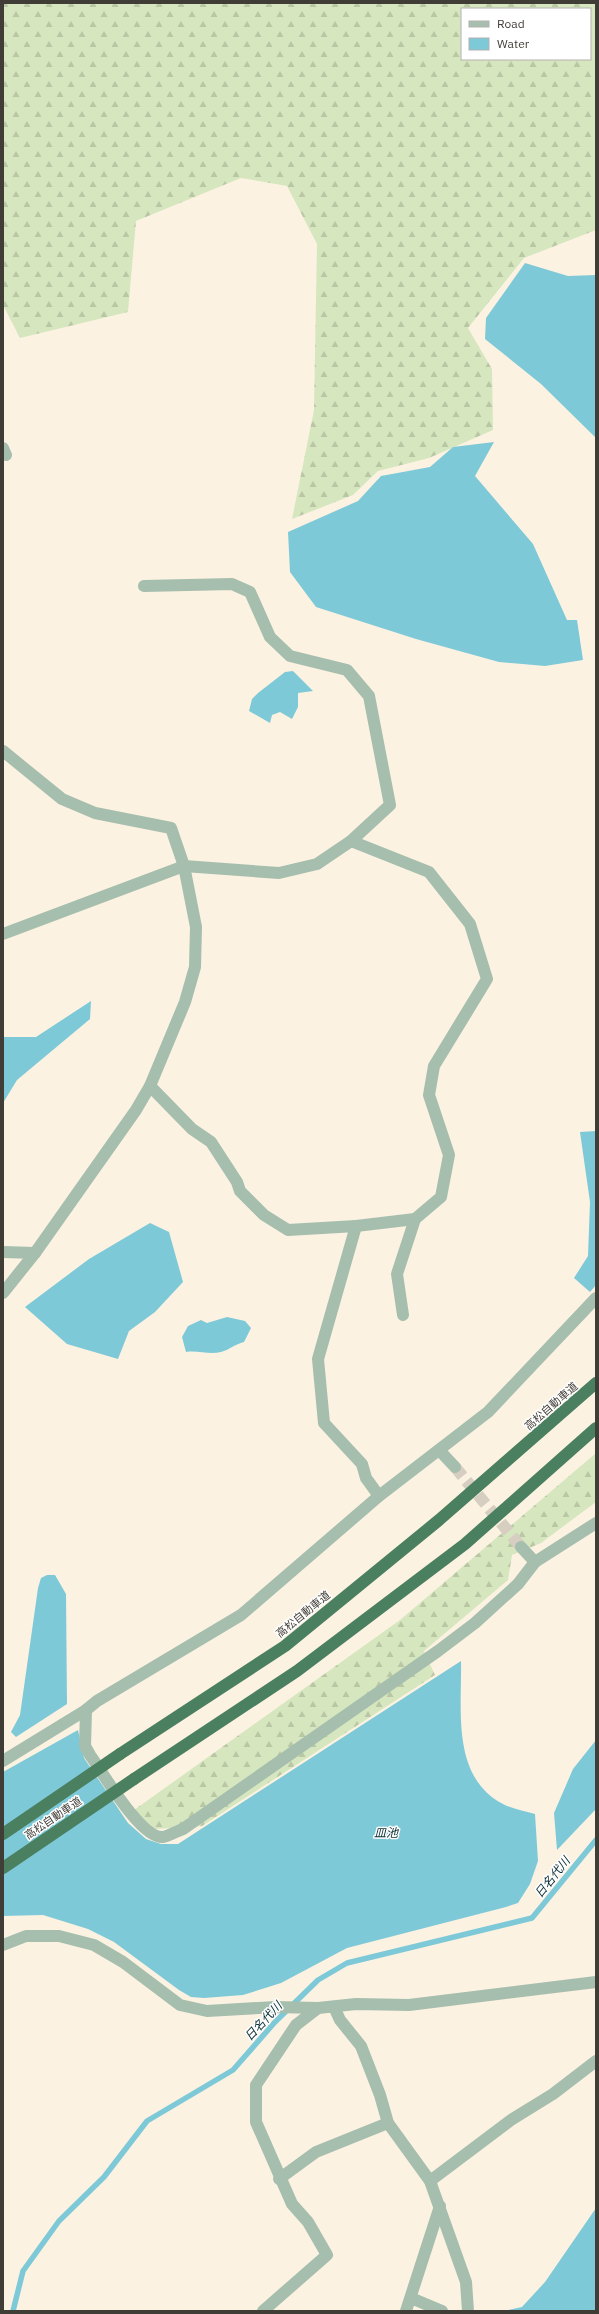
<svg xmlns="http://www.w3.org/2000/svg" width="599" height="2314" font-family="'IBM Plex Sans','Noto Sans JP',sans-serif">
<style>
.forest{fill:url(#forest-firs);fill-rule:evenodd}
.water{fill:#7ec9d7}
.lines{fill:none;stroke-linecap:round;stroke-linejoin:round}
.stream{stroke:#7ec9d7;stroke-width:5.5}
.street-tunnel{stroke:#d6cec0;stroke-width:12;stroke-dasharray:12 6;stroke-linecap:butt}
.street{stroke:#a6beae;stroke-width:12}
.highway{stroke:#4a7f5f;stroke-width:12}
.highway-bridge{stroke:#4a7f5f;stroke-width:12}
.labels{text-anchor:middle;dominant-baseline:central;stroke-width:3;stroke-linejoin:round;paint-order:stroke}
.street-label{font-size:11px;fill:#403c36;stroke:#fff}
.water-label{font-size:12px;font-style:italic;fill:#092f36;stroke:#fff}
</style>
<defs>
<pattern id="forest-firs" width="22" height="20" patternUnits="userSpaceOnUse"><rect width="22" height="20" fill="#d6e7bf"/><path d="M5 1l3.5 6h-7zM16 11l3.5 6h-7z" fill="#b9c7a5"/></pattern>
</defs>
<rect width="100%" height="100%" fill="#fcf2e2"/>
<!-- forest -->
<g class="forest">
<path d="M3,3H596V230L524,258L468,328L492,369L493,430L429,458L378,471L353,495L292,519L314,410L317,244L287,186L241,178L136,221L128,312L20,338L3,305ZM462,9H590V59H462Z"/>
<path d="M596,1453V1502L541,1543L512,1555L508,1580L424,1651L435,1675L202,1826L155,1829L144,1822L134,1810L400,1620Z"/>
</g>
<!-- water -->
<g class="water">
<path d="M525,263L568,276L596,275V438L541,384L485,339L486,318Z"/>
<path d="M494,442L475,476L533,544L567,620H577L583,660L545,666L499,662L416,639L316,607L290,572L288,532L358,501L381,476L430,467L453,447Z"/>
<path d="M293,671L313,691L298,693V707L292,719L280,712L272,715L270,723L249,711L252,699L258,693L285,672Z"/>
<path d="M91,1001L90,1019L17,1080L3,1103V1037H36Z"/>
<path d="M596,1131V1285L590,1292L574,1278L588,1256L590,1202L580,1132Z"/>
<path d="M150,1223L169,1232L183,1282L155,1312L129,1331L118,1359L67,1344L25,1307L89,1259Z"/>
<path d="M227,1317L245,1321L251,1328L244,1342C235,1344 229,1350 221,1352C209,1355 198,1350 186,1352L182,1337L188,1326L201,1320L207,1323Z"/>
<path d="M47,1575H55L66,1594L67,1704L16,1737L11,1732L20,1715L38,1588L41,1578Z"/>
<path d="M461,1661C462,1710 451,1777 503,1804C512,1809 525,1811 535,1814L538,1861L530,1884L518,1903L506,1907L347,1948L281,1983L243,1995L204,1998L191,1997L179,1990L114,1942L88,1929L43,1915L3,1916V1772L78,1730L84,1758L128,1823L146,1839L161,1844H178Z"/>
<path d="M596,1740V1809L557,1850L554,1813L573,1769Z"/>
<path d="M596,2208V2311H504L522,2307L545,2282Z"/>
</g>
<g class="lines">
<!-- stream -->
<path class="stream" d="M13,2311L23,2271L59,2221L104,2177L147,2121L233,2070L275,2022L318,1980L347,1963L532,1918L596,1840"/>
<!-- street-tunnel -->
<path class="street-tunnel" d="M455,1467L521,1547"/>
<!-- street -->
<g class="street">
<path d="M3,448L6,455"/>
<path d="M144,586L232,584L250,592L270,637L290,656L347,670L369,696L390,805L351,841"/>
<path d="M3,751L62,799L95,813L171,828L184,866L196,927L195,967L185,1002L150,1086L136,1110L35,1253L3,1293"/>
<path d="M3,934L184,866L279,873L317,864L351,841L429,872L470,924L487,979L434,1066L429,1095L449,1155L441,1197L415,1219"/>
<path d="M150,1086L192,1129L211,1142L237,1182L240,1191L264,1215L288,1230L356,1226L318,1359L324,1423L362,1464L366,1478L379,1496"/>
<path d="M356,1226L415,1219L397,1274L403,1315"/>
<path d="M3,1252L35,1253"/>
<path d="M439,1450L455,1467"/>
<path d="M521,1547L535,1562"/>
<path d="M86,1710L85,1746L90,1755C103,1773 141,1839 163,1837C169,1836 177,1831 183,1829L438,1651L475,1623L518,1584L535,1562L596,1523"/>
<path d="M3,1761L86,1710L97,1701L241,1615L379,1496L488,1412L596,1298"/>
<path d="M3,1945L26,1936H59L94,1945L123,1962L180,2005L207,2011L275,2007L318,2008L356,2004L409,2005L596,1982"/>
<path d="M334,2007L340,2020L361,2046L380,2095L388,2123L430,2181L466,2282L468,2311"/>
<path d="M279,2179L316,2152L388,2123"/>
<path d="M430,2181L511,2120L553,2094L596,2061"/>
<path d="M411,2298L442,2311"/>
<path d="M263,2311L327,2255L308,2222L292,2204L256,2122V2085L296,2025L318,2008"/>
<path d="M406,2311L440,2206"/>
</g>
<!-- highway -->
<g class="highway">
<path d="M120,1754L285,1646L439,1520L596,1383"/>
<path d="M134,1779L297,1671L465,1544L596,1428"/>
</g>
<!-- highway-bridge -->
<g class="highway-bridge">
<path d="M3,1834L120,1754"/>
<path d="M3,1868L134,1779"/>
</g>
</g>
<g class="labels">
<!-- street labels -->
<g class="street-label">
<text transform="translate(551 1406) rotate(-41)">高松自動車道</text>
<text transform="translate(303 1614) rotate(-39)">高松自動車道</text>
<text transform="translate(53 1818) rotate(-34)">高松自動車道</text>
</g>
<!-- water labels -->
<g class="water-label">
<text x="386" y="1832">皿池</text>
<text transform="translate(552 1877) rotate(-51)">日名代川</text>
<text transform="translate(263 2021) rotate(-47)">日名代川</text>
</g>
</g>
<!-- border -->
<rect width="599" height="2314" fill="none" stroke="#403c36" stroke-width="8"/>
<!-- legend -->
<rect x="461" y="8" width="130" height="52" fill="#ffffff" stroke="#b3b1af"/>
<rect x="469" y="21" width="20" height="6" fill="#a6beae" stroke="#b3b1af"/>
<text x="497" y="28" font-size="12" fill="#403c36">Road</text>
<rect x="469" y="38" width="20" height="12" fill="#7ec9d7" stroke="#b3b1af"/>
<text x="497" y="48" font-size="12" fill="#403c36">Water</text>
</svg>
